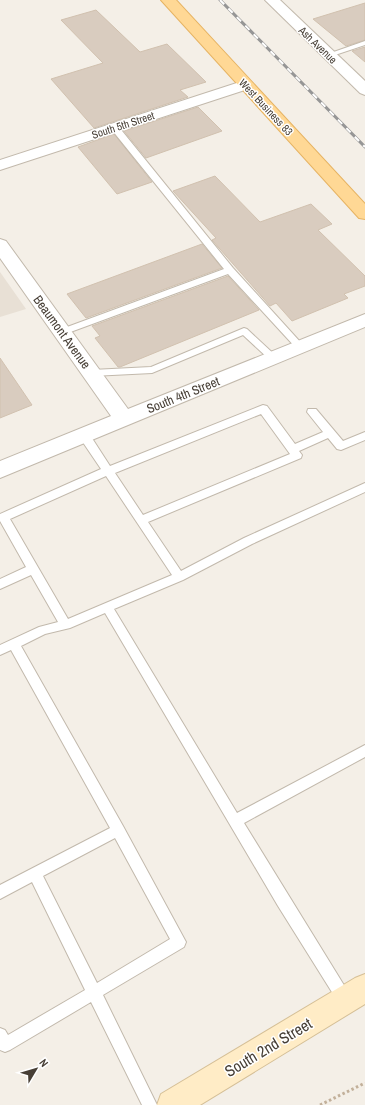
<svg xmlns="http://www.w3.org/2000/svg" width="365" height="1105" font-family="'Archivo Narrow',sans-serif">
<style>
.residential{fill:#e8e0d5}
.building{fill:#d9ccbf;stroke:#d1c1af}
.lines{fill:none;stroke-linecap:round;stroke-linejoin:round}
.lane-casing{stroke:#c2b9ac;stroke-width:2}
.street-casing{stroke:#c2b9ac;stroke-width:2}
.secondary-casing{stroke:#d5bf96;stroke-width:2}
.primary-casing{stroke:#e6b362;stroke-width:2}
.path{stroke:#c2b09a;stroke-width:3;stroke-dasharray:2.5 2.5;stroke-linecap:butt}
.lane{fill:#fff;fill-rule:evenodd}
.street{fill:#fff;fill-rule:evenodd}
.secondary{fill:#ffecc6;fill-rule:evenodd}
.primary{fill:#ffd895;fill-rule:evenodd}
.rail-casing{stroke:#969696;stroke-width:3}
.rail{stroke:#fff;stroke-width:2;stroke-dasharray:6;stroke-linecap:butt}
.labels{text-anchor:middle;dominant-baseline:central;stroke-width:3;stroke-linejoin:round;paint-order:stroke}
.far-street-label{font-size:11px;fill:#473f36;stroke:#fff}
.street-label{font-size:13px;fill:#473f36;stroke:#fff}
.near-street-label{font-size:16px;fill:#473f36;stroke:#fff}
</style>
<rect width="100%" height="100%" fill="#f4efe7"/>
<!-- residential -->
<path class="residential" d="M0,272L26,309L0,317Z"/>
<!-- building -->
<g class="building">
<path d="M365,3V40L346,46L313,19Z"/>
<path d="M96,10L140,52L167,44L206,82L180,90L188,97L94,128L51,79L103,63L61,20Z"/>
<path d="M365,47V62L352,51Z"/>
<path d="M198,107L222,131L146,158L124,131Z"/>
<path d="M114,134L152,182L117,194L78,147Z"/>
<path d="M215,176L260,222L311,204L332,224L318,230L365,276V286L344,294L348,298L292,321L276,303L270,306L212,240L216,238L173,191Z"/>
<path d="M202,244L222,268L86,318L67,294Z"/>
<path d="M228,276L259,310L120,367H118L95,338L100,336L92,326Z"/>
<path d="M0,358L32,405L0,418Z"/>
</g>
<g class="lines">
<!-- lane casing -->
<g class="lane-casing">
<g id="lane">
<path d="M365,41V45L329,57L325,55Z"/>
<path d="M112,126H118L233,268L303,345L305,347L303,349H297L228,274L65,334H59L57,332L59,330L224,269L112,130Z"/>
<path d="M244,328L247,329L276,356L278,358L276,360H270L243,335L152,373L92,376L87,373L92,370L151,367Z"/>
<path d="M263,405L267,406L295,444L323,432L307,412L308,409H316L343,441L365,432V440L341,450L337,449L328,438L299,451L302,455L301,458L148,522L181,571L244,538L365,483V492L252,544L183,580L114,609L237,813L365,745V757L244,823L350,995L352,1000L350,1005L345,1007L340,1005L278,906L105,613L70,628L45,634L21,646L123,826L186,942L184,947L103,995L157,1105H142L91,1002L10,1050L5,1052L0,1050V1028L5,1030L8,1035L85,990L32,882L0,899V885L110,828L11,650L0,655V645L39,627L58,622L31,575L0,589V579L26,567L0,521V514L101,469L80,438L79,435L80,432H88L110,466ZM261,414L290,454L143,515L115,473ZM106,476L172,575L68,619L10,519ZM115,838L170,939L97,983L43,876Z"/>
</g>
</g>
<!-- street casing -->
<g class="street-casing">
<g id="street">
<path d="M265,0H280L365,81V95L360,93Z"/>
<path d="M246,80L251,82L254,85L251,88L0,170V160Z"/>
<path d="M0,239L6,241L128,409L365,314V327L0,478V461L111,416L0,258Z"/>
</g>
</g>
<!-- secondary casing -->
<g class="secondary-casing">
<path id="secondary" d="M365,974V1004L200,1105H157L161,1094L355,978Z"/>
</g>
<!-- primary casing -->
<g class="primary-casing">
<path id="primary" d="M161,0H176L365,204V219L359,218Z"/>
</g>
<!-- path -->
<path class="path" d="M320,1105L365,1083"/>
<!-- lane -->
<use href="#lane" class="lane"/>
<!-- street -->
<use href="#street" class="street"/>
<!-- secondary -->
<use href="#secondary" class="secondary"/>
<!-- primary -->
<use href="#primary" class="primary"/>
<!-- rail casing -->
<g class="rail-casing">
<path id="rail" d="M220,0L365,147"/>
</g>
<!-- rail -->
<use href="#rail" class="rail"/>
</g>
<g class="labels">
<!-- far-street labels -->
<g class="far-street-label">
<text transform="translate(318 45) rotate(44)">Ash Avenue</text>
<text transform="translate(266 107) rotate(47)">West Business 83</text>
<text transform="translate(123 125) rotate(-18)">South 5th Street</text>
</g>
<!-- street labels -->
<g class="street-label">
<text transform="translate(62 332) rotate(54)">Beaumont Avenue</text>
<text transform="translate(183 395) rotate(-22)">South 4th Street</text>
</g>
<!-- near-street labels -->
<g class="near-street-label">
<text transform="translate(268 1047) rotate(-31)">South 2nd Street</text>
</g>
</g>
<!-- north arrow -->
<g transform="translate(36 1069) rotate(52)" stroke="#ffffff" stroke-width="3" paint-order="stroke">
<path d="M0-3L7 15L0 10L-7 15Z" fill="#473f36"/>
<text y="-6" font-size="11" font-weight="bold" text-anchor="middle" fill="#473f36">N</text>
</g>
</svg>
